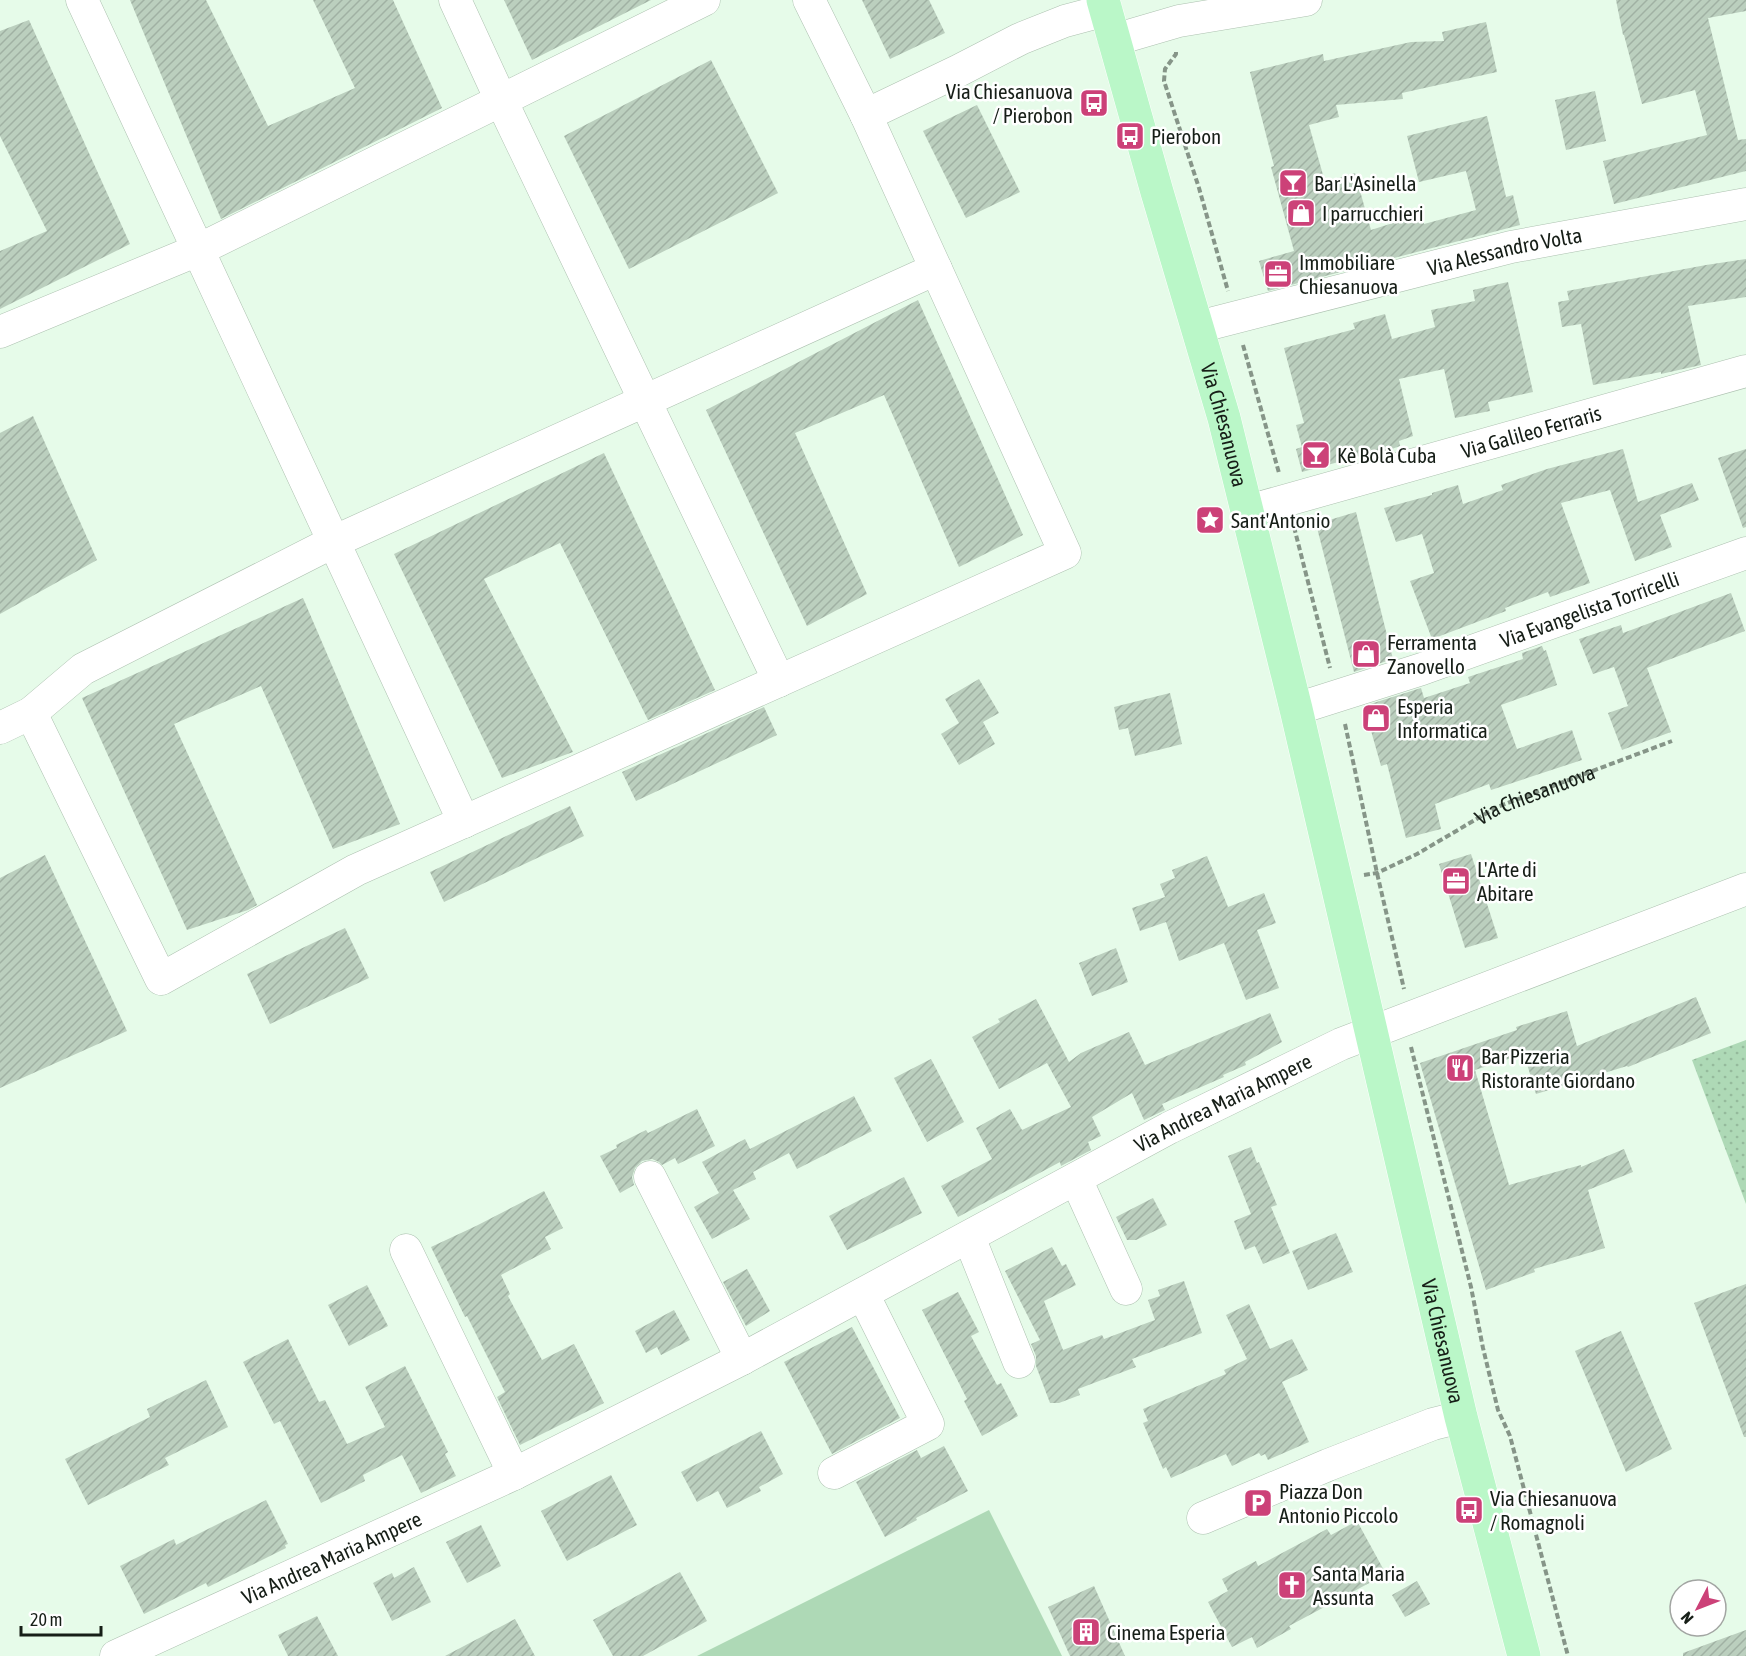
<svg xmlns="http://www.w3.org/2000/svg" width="1746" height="1656" font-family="'Asap Condensed',sans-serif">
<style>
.green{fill:#aed9b6}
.garden{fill:url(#garden-dots)}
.building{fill:url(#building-hatch)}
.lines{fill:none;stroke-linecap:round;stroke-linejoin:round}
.minor-casing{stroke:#adc1b0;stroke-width:33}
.major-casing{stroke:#fff;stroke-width:34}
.path{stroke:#869588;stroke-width:4;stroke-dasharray:6 3;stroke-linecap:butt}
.minor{stroke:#fff;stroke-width:32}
.major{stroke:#baf7c8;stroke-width:33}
.labels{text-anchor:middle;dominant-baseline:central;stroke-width:5;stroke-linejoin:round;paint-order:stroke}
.poi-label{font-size:21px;fill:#161e17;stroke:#fff;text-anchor:start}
.street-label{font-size:21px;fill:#161e17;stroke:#fff}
</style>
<defs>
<pattern id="garden-dots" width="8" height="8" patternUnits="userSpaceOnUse" patternTransform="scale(1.5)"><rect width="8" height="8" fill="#aed9b6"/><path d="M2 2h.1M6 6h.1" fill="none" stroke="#95ba9c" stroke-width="1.8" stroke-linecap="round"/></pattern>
<pattern id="building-hatch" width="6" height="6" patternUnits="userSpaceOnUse" patternTransform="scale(1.5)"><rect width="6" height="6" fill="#bbcfbe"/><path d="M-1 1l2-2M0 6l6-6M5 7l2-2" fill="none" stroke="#a0b1a3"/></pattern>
</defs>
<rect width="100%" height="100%" fill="#e6fbe9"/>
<!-- green -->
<path class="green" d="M989,1510L1062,1656H697Z"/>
<!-- garden -->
<path class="garden" d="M1746,1040V1204L1692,1060Z"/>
<!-- building -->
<g class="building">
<path d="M130,0H206L268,126L355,88L313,0H393L442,108L221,219Z"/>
<path d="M504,0H651L532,60Z"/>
<path d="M862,0H929L945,33L890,59Z"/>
<path d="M1616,0H1746V11L1708,18L1738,140L1746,139V171L1614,204L1603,161L1707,135L1695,90L1642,104L1624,35H1623Z"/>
<path d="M29,20L130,244L0,309V251L47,231L0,136V31Z"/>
<path d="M1486,22L1497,72L1402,93L1403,99L1336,105L1339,117L1309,125L1325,182L1355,173L1371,230L1421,214L1424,224L1476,210L1466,171L1419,182L1407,136L1487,116L1506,197L1513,195L1520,225L1268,291L1259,261L1294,251L1271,167L1274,166L1250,72L1323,54L1324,61L1411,42L1444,41L1442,32Z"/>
<path d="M711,60L778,193L629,269L564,136Z"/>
<path d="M1595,91L1606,141L1566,150L1555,100Z"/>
<path d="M977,105L1020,192L966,218L923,131Z"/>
<path d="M1746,259V297L1688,306L1701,365L1661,374V372L1593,385L1581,324L1562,327L1558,302L1569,300L1567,291L1706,265Z"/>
<path d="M1508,282L1533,392L1488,402L1490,411L1455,418L1444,369L1399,379L1413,436L1399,441L1400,446L1381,453L1375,452L1302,472L1296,449L1302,447L1296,425L1304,423L1284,348L1355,329L1353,323L1385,314L1392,339L1435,327L1431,310L1475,301L1473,290Z"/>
<path d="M918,300L1023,535L959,567L884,395L795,433L867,594L807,626L706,410Z"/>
<path d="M33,416L97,560L0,614V433Z"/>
<path d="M1623,449L1638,502L1692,483L1699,500L1660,515L1672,547L1635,561L1610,490L1561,503L1590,583L1550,597L1548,592L1505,608L1506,611L1432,639L1410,581L1434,573L1422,534L1396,542L1384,508L1432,495V493L1458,485L1463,504L1503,490L1501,485L1547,469Z"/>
<path d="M1746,449V527L1743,528L1718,458Z"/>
<path d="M604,453L715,690L648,720L560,543L484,579L573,752L502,778L394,554Z"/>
<path d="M1356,512L1393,659L1354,672L1316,524Z"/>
<path d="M1731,593L1745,631L1647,668L1671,732L1622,750L1608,713L1628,706L1614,667L1593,674L1579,639L1621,625L1623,633Z"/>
<path d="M303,598L400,824L333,849L261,686L174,724L257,905L248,910L187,930L82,698Z"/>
<path d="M1542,646L1544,651L1546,650L1557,685L1501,705L1517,749L1572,730L1582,760L1491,790L1489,784L1435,804L1441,829L1406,838L1387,764L1381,766L1364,706L1421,688L1424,698L1470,683L1468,677L1523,659L1522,653Z"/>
<path d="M979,679L999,713L983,722L995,744L959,765L941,734L959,723L945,699Z"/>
<path d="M1170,693L1182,744L1135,756L1128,728L1119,730L1114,707Z"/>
<path d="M764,707L777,735L636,801L622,772Z"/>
<path d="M570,806L584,836L444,902L430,872Z"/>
<path d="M1471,854L1498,938L1465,948L1439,864Z"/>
<path d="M45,855L127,1031L0,1088V878Z"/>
<path d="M1207,856L1228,907L1264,893L1276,923L1257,930L1279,988L1246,1000L1224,943L1179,961L1166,922L1140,931L1132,908L1165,897L1160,884L1175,878L1172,870Z"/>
<path d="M345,928L369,978L270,1024L247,974Z"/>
<path d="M1116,948L1128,982L1092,996L1079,963Z"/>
<path d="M1696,997L1711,1033L1628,1067L1627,1066L1536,1094L1524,1054L1475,1070L1509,1185L1581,1165V1167L1624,1149L1633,1172L1588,1190L1605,1248L1534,1269L1535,1272L1486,1290L1420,1063L1517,1030L1516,1027L1567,1011L1577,1046Z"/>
<path d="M1036,999L1069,1062L1081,1053L1129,1032L1145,1065L1270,1013L1282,1042L1245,1062L1246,1065L1223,1075L1224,1077L1162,1104L1165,1110L1144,1120L1132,1093L1092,1117L1101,1136L1088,1142L1091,1150L1061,1166L1060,1162L958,1217L941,1186L992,1159L976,1128L1010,1109L1022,1130L1071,1107L1047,1063L999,1089L972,1037L1000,1022L998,1019Z"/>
<path d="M931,1059L964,1122L927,1142L894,1078Z"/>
<path d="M854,1096L872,1131L797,1169L789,1153L753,1172L756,1179L733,1190L750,1219L712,1239L694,1207L719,1193L702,1162L745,1139L750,1149Z"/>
<path d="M697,1109L715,1146L678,1164L675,1158L662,1165L659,1162L652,1159L642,1161L635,1168L632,1177L634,1185L620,1193L600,1156L617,1148L616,1145L646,1130L648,1133Z"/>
<path d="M1251,1147L1257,1163L1259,1162L1277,1205L1271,1207L1290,1253L1263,1264L1255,1246L1245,1250L1234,1221L1251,1214L1228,1156Z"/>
<path d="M904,1177L922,1213L847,1250L829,1216Z"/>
<path d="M544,1191L563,1228L545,1237L551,1249L501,1275L510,1294L508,1296L542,1360L574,1344L604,1403L520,1445L497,1397L505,1392L467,1316L465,1317L431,1247L476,1226Z"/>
<path d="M1153,1198L1167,1225L1136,1240H1127L1116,1217Z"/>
<path d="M1336,1233L1353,1272L1308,1290L1292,1251Z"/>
<path d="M1052,1247L1062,1266L1066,1264L1076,1285L1044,1301L1063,1350L1102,1335L1104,1339L1155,1320L1148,1300L1160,1296L1158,1290L1184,1281L1202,1333L1132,1359L1136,1367L1078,1389L1080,1395L1059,1403H1050L1036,1366V1356L1031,1344L1040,1340L1005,1271Z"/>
<path d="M747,1269L770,1311L746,1326L723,1282Z"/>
<path d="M1746,1284V1437H1744L1694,1303Z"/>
<path d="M367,1285L388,1326L349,1346L328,1305Z"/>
<path d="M958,1292L979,1332L971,1336L997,1385L1001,1383L1018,1416L982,1436L964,1401L967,1399L922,1310Z"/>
<path d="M1249,1304L1270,1349L1292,1339L1308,1370L1282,1382L1309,1442L1268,1460L1265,1454L1261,1456L1259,1453L1232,1466L1226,1454L1171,1478L1166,1467L1163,1469L1143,1423L1148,1421L1143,1409L1226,1374L1224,1370L1247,1359L1226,1315Z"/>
<path d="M674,1310L690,1340L661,1355L657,1347L646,1353L635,1331Z"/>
<path d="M852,1327L900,1418L832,1454L784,1362Z"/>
<path d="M1621,1331L1672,1449L1626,1472L1575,1351Z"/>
<path d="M288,1339L319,1402L325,1400L347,1444L385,1427L365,1387L405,1366L448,1452L445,1454L456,1476L421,1493L402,1455L363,1475L365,1481L321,1503L280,1421L274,1424L243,1362Z"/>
<path d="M206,1380L228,1427L165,1458L169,1465L88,1505L65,1459L150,1417L147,1409Z"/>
<path d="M761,1431L783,1474L759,1487L761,1491L727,1508L718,1491L697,1502L681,1472Z"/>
<path d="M944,1446L968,1491L916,1518L917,1520L885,1537L856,1482L917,1450L921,1458Z"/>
<path d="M611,1475L637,1525L567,1561L541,1511Z"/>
<path d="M266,1500L288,1544L285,1545L286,1548L208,1587L206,1583L144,1614L120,1566L174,1539L176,1545Z"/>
<path d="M1357,1521L1386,1574L1289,1626L1291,1629L1257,1648L1252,1637L1232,1647L1208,1602L1228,1591L1222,1579L1256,1561L1258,1566L1327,1529L1331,1535Z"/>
<path d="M481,1525L501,1566L467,1583L446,1542Z"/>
<path d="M414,1567L431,1602L392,1621L373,1583L392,1573L394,1578Z"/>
<path d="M680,1572L707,1621L643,1656H613L593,1620Z"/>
<path d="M1417,1581L1430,1604L1405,1617L1392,1595Z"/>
<path d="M1094,1586L1125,1656H1070L1048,1607Z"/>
<path d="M317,1616L338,1656H288L278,1635Z"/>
<path d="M515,1619L535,1656H445Z"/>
<path d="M1746,1630V1656H1683V1653Z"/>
</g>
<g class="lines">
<!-- minor casing -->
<g class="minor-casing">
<g id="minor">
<path d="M82,0L464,822"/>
<path d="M455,0L501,100L779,681"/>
<path d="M1114,40L1179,21L1306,0"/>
<path d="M866,115L958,71L1020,39L1065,21L1106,10"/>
<path id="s2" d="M1198,327L1511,247L1746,204"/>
<path d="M0,332L198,250L704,0"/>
<path id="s3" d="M1248,511L1746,371"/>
<path id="s4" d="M1296,709L1422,669L1746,553"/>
<path d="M31,713L161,979L356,870L1065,553L866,115L809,0"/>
<path d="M0,728L31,713L83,669L333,542L936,269"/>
<path d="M650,1177L742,1359"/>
<path d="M1076,1179L1126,1289"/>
<path d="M969,1237L1019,1362"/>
<path d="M406,1250L514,1474"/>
<path d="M834,1473L928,1424L863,1294"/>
<path d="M1203,1518L1328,1465L1433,1424L1461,1417"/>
<path id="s5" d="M116,1656L514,1474L742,1359L1169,1128L1341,1044L1746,889"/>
</g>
</g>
<!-- major casing -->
<g class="major-casing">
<g id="major">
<path id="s6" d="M1103,0L1157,192L1224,418L1296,709L1461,1417L1524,1656"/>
</g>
</g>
<!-- path -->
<g class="path">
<path d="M1176,52V54L1165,69L1164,81L1199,188L1228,291"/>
<path d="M1243,345L1279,473"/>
<path d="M1294,527L1330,668"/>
<path d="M1345,724L1377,873L1404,989"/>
<path id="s1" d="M1364,875L1377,873L1417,854L1497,807L1672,741"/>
<path d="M1411,1047L1471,1287L1483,1348L1498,1410L1510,1436L1568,1656"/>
</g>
<!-- minor -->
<use href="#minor" class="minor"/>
<!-- major -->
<use href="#major" class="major"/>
</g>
<!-- icons -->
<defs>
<g id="bus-square" transform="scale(1.5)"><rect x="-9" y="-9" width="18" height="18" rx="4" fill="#cc4178" stroke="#fff"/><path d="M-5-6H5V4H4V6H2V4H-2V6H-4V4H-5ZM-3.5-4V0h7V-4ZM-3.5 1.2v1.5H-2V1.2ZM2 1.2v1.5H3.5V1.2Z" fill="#fff"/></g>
<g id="bar-square" transform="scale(1.5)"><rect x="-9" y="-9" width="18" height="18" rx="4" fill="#cc4178" stroke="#fff"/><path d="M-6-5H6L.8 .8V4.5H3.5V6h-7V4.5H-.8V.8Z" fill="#fff"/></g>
<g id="shop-square" transform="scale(1.5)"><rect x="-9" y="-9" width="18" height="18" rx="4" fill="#cc4178" stroke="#fff"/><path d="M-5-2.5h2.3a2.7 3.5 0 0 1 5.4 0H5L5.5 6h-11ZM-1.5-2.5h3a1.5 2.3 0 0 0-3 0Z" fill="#fff"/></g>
<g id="office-square" transform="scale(1.5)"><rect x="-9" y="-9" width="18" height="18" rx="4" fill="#cc4178" stroke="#fff"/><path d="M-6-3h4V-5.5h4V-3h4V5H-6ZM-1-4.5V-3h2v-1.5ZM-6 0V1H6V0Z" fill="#fff"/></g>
<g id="sight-square" transform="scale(1.5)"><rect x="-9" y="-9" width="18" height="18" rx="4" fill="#cc4178" stroke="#fff"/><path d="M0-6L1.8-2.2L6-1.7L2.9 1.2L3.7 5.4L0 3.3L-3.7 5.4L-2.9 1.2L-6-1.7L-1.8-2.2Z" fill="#fff"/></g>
<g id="restaurant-square" transform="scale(1.5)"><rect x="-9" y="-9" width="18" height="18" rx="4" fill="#cc4178" stroke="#fff"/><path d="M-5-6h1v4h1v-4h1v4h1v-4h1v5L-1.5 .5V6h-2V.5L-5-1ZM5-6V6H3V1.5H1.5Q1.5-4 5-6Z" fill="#fff"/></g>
<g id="parking-square" transform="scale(1.5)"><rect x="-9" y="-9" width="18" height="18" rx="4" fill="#cc4178" stroke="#fff"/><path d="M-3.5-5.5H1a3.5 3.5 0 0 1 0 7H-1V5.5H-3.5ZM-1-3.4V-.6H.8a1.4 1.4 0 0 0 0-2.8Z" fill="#fff"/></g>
<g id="church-square" transform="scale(1.5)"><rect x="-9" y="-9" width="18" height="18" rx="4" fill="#cc4178" stroke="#fff"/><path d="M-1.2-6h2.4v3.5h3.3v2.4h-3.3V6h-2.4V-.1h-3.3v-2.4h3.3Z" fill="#fff"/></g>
<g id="building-square" transform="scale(1.5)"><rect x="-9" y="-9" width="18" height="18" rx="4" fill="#cc4178" stroke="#fff"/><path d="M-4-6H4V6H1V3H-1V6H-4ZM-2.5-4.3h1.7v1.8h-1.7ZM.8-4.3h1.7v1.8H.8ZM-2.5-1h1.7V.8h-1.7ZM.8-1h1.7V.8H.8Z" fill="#fff"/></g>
</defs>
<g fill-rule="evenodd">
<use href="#bus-square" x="1094" y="103"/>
<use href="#bus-square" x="1130" y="136"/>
<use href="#bar-square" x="1293" y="183"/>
<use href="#shop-square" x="1301" y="213"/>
<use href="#office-square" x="1278" y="274"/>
<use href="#bar-square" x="1316" y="455"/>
<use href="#sight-square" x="1210" y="520"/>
<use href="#shop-square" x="1366" y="654"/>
<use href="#shop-square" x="1376" y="718"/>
<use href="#office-square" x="1456" y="881"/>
<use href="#restaurant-square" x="1460" y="1068"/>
<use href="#parking-square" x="1258" y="1503"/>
<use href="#bus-square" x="1469" y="1510"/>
<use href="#church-square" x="1292" y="1585"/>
<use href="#building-square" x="1086" y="1632"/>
</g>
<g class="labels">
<!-- poi labels -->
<g class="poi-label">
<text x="1073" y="91" text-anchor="end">Via Chiesanuova<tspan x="1073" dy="24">/ Pierobon</tspan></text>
<text x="1151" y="136">Pierobon</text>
<text x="1314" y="183">Bar L'Asinella</text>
<text x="1322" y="213">I parrucchieri</text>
<text x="1299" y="262">Immobiliare<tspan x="1299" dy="24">Chiesanuova</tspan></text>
<text x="1337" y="455">Kè Bolà Cuba</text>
<text x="1231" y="520">Sant'Antonio</text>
<text x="1387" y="642">Ferramenta<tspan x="1387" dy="24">Zanovello</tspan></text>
<text x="1397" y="706">Esperia<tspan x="1397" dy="24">Informatica</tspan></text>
<text x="1477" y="869">L'Arte di<tspan x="1477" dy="24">Abitare</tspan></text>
<text x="1481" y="1056">Bar Pizzeria<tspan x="1481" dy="24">Ristorante Giordano</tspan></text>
<text x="1279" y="1491">Piazza Don<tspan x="1279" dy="24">Antonio Piccolo</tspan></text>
<text x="1490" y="1498">Via Chiesanuova<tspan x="1490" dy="24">/ Romagnoli</tspan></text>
<text x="1313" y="1573">Santa Maria<tspan x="1313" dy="24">Assunta</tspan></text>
<text x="1107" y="1632">Cinema Esperia</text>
</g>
<!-- street labels -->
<g class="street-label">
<text stroke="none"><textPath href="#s2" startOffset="316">Via Alessandro Volta</textPath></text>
<text stroke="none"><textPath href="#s6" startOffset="442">Via Chiesanuova</textPath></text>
<text stroke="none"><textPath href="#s3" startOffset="294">Via Galileo Ferraris</textPath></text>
<text stroke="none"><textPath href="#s4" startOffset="310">Via Evangelista Torricelli</textPath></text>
<text stroke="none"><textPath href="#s1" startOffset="190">Via Chiesanuova</textPath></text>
<text stroke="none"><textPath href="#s5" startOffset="1238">Via Andrea Maria Ampere</textPath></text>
<text stroke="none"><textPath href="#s6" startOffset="1384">Via Chiesanuova</textPath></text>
<text stroke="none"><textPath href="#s5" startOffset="237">Via Andrea Maria Ampere</textPath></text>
</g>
</g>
<!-- north arrow -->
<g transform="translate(1698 1608) rotate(228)"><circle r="28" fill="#ffffff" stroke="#a2a5a2" stroke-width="1.5"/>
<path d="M0-4.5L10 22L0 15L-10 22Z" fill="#cc4178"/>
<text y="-9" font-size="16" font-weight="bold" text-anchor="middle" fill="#161e17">N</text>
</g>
<!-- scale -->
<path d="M21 1626v9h80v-9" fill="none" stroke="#161e17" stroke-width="3"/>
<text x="30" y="1626" font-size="18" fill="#161e17" stroke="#ffffff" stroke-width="4.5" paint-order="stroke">20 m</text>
</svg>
